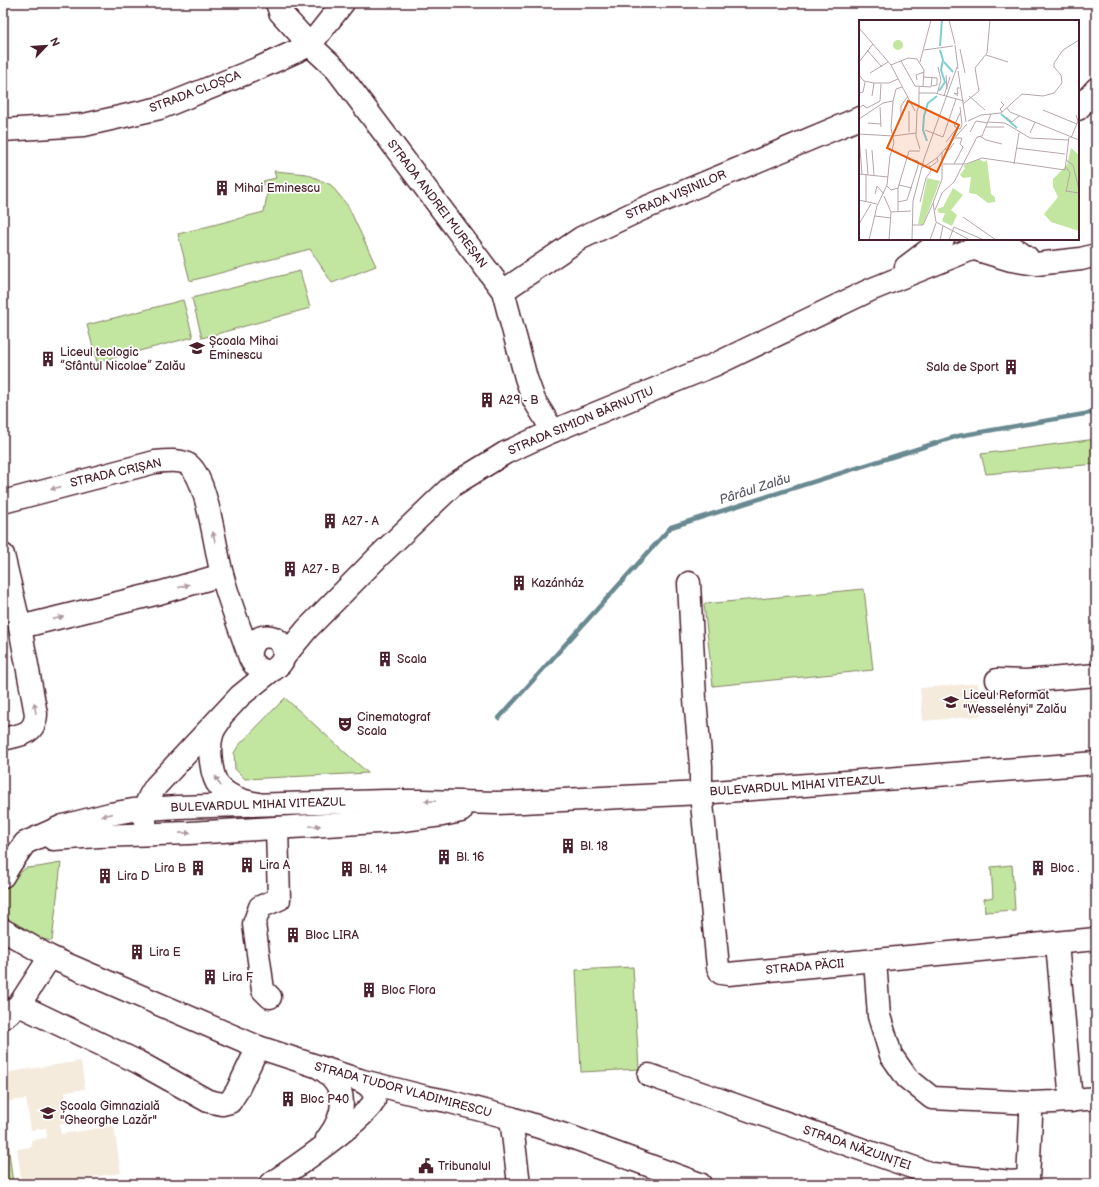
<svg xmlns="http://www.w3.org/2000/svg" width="1099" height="1187" font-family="'Balsamiq Sans',sans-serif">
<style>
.built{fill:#f4ebdd}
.green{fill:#c2e6a0;stroke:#868266}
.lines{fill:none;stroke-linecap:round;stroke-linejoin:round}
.stream{stroke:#698990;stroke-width:4.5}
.minor-casing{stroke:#4a1f2b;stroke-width:25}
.major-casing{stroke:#4a1f2b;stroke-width:25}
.minor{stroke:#fff;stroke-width:22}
.major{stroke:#fff;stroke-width:22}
.oneway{fill:#ae9aa0}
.labels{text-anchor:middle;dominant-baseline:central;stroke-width:3.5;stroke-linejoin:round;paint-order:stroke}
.street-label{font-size:12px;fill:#4a1f2b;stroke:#fff}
.poi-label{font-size:12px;fill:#4a1f2b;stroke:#fff;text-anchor:start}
.water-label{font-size:13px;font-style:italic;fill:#5c5d66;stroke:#fff}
.inset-river{fill:none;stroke:#7dcfd4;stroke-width:2}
.inset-road{fill:none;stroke:#b7a5aa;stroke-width:1}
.view{fill:#e8590c;fill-opacity:0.15;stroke:#e8590c;stroke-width:2}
.inset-edge{fill:none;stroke:#4a1f2b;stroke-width:2}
</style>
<rect width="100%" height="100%" fill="#fff"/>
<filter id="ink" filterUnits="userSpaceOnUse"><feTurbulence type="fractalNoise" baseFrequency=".025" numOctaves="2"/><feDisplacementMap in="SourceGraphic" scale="8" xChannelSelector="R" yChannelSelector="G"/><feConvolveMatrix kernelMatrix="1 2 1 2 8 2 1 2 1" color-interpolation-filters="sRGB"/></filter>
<g filter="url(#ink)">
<!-- built -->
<g class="built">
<path d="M978,683L981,716L923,721L920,688Z"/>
<path d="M81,1061L85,1089L65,1092L70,1123L59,1125L61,1134L114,1126L121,1173L45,1184H22L17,1149L32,1147L31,1140L47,1138L46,1128L31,1130L26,1099L3,1102V1073Z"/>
</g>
<!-- green -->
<g class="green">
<path d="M274,171L307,174L331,185L348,206L376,266L332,283L310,249L190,281L178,234L264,212L267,195L263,181L276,178Z"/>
<path d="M300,271L310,308L202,338L192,298Z"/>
<path d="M183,300L193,337L97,362L87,325Z"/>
<path d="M1096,439V464L986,474L981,454Z"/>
<path d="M864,589L873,670L713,686L704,604Z"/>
<path d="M285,698L368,773L245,779L235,769L234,753L239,745Z"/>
<path d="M61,863L52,941L28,936L8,920L3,898L4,885L26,868L38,867Z"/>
<path d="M1012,865L1015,910L985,912L984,899L993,897L991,867Z"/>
<path d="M633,967L639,1069L581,1072L576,970Z"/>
<path d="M3,1111H4L13,1184H3Z"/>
</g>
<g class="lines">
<!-- stream -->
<path class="stream" d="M499,718L671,527L958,436L1096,412"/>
<!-- minor casing -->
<g class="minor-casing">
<g id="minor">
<path d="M277,3L280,12L310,45L336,69L503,291L526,378L534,400L553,431"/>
<path d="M1078,109L1096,89"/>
<path d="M3,130L84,125L160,108L259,68L310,45L343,3"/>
<path d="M998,239L1019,251L1027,257"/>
<path d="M978,250L1011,260L1036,264L1081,259L1096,255"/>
<path d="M906,267L943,239"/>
<path d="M503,291L581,238L640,210L860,118"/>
<path d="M3,502L155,462C164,461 183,459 190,466C208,482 215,549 222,574C229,602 241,630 250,658C255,669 267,676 277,667C281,664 284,659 284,654C284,630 247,630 250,658"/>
<path d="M3,555L20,627L36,714C35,735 20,735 3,739"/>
<path d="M689,583L695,699L701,766V793L718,967L721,973L728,974L1096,939"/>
<path d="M20,627L159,593L222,575"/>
<path d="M283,658L307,629L379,556L453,485L505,453L553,431L714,365L870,290L972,249"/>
<path d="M997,680L1026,681L1096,675"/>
<path d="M219,722C216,726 213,731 212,735C208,747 211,777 219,786C230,798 244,801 258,804"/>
<path d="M146,834C144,812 143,804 156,786L240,696L272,670"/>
<path d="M1057,943L1071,1101"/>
<path d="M875,960L879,1016L891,1055L907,1078L932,1098L1031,1103"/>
<path d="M270,997L263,990L254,924L260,907L279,899L277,828"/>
<path d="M19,1005L138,1062L208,1101L222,1104L230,1102L237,1091L258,1047"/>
<path d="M3,1018L19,1005L50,957"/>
<path d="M649,1075L932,1174L1012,1182L1028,1180L1031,1117V1103L1054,1102L1096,1098"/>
<path d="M511,1118L519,1184"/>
</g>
</g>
<!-- major casing -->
<g class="major-casing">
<g id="major">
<path d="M53,839L99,836L189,833L395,821L442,815L461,811"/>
<path d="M3,876L9,866L25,843L63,826L110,814L133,810L177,807L386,801H423L497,803L523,802L701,793L1096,763"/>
<path d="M3,930L50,957L258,1047L359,1080L426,1097L447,1101L511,1118L574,1138L700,1184"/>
<path d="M320,1068C350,1086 346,1115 327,1139"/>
<path d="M270,1184C287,1173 370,1116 374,1101C377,1090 367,1084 359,1080"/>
</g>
</g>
<!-- minor -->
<use href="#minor" class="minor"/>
<!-- major -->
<use href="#major" class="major"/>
</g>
<!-- one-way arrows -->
<defs><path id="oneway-solid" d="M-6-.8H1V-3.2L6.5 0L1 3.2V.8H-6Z"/></defs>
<g class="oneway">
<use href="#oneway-solid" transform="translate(56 488) rotate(165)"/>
<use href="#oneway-solid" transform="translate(214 537) rotate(-102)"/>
<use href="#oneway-solid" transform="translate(184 586) rotate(-16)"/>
<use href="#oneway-solid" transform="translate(58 618) rotate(-14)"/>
<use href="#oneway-solid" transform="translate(35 708) rotate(-99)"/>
<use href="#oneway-solid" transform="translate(218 781) rotate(-119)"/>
<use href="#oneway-solid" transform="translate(430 801) rotate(-178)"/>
<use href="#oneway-solid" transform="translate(107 815) rotate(167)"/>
<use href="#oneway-solid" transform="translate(315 826) rotate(-3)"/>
<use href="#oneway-solid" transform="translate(185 833) rotate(-1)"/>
</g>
</g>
<!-- icons -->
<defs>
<g id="building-bare" transform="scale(1.2)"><path d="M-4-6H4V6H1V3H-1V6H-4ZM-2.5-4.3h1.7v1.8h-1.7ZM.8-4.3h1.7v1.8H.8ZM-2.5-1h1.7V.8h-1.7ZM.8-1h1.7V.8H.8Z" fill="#4a1f2b" stroke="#fff" stroke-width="2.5" paint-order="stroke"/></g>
<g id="school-bare" transform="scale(1.2)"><path d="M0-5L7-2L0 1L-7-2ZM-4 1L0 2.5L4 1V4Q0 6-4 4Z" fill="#4a1f2b" stroke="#fff" stroke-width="2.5" paint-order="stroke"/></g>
<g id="theatre-bare" transform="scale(1.2)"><path d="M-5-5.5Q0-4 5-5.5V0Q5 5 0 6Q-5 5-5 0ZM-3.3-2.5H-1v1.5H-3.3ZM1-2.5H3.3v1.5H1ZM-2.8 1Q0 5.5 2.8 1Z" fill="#4a1f2b" stroke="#fff" stroke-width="2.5" paint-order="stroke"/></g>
<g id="civic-bare" transform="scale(1.2)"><path d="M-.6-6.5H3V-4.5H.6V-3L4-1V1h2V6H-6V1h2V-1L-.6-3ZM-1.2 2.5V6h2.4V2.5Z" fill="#4a1f2b" stroke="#fff" stroke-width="2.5" paint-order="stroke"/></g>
</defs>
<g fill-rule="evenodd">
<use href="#building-bare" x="222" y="188"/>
<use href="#school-bare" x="197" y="348"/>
<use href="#building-bare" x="48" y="359"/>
<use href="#building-bare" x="1011" y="367"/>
<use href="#building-bare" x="487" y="400"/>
<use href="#building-bare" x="330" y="521"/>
<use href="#building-bare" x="290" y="569"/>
<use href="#building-bare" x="519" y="583"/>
<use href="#building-bare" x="385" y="659"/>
<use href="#school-bare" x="951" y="702"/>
<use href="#theatre-bare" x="345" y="724"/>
<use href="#building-bare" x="568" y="846"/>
<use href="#building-bare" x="444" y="857"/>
<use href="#building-bare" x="247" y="865"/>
<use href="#building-bare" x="198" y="868"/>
<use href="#building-bare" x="1038" y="868"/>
<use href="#building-bare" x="347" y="869"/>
<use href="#building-bare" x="105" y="876"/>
<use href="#building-bare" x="293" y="935"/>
<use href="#building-bare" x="137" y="952"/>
<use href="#building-bare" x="210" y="977"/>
<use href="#building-bare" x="369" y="990"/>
<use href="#building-bare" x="288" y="1099"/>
<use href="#school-bare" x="48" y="1113"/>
<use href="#civic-bare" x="426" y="1166"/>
</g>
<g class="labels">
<!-- street labels -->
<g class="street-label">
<text transform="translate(195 92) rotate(-21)">STRADA CLOȘCA</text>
<text transform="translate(676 195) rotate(-23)">STRADA VIȘINILOR</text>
<text transform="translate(437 204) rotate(53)">STRADA ANDREI MUREȘAN</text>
<text transform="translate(581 421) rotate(-23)">STRADA SIMION BĂRNUȚIU</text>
<text transform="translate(116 473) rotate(-13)">STRADA CRIȘAN</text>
<text transform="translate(797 786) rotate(-4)">BULEVARDUL MIHAI VITEAZUL</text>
<text transform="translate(258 805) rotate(-2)">BULEVARDUL MIHAI VITEAZUL</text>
<text transform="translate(805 967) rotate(-5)">STRADA PĂCII</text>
<text transform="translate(403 1090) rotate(15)">STRADA TUDOR VLADIMIRESCU</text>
<text transform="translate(857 1148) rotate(19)">STRADA NĂZUINȚEI</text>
</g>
<!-- poi labels -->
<g class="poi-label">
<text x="234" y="188">Mihai Eminescu</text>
<text x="209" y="341">Școala Mihai<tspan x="209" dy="14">Eminescu</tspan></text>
<text x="60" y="352">Liceul teologic<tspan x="60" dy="14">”Sfântul Nicolae” Zalău</tspan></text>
<text x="999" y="367" text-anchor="end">Sala de Sport</text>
<text x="499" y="400">A29 - B</text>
<text x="342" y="521">A27 - A</text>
<text x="302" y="569">A27 - B</text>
<text x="531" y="583">Kazánház</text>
<text x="397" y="659">Scala</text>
<text x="963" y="695">Liceul Reformat<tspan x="963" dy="14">"Wesselényi" Zalău</tspan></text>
<text x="357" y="717">Cinematograf<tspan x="357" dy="14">Scala</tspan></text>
<text x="580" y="846">Bl. 18</text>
<text x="456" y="857">Bl. 16</text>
<text x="259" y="865">Lira A</text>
<text x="186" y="868" text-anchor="end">Lira B</text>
<text x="1050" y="868">Bloc .</text>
<text x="359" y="869">Bl. 14</text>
<text x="117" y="876">Lira D</text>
<text x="305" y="935">Bloc LIRA</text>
<text x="149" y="952">Lira E</text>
<text x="222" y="977">Lira F</text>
<text x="381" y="990">Bloc Flora</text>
<text x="300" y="1099">Bloc P40</text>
<text x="60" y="1106">Școala Gimnazială<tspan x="60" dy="14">"Gheorghe Lazăr"</tspan></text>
<text x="438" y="1166">Tribunalul</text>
</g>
<!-- water labels -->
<g class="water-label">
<text transform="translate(755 489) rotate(-18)">Pârâul Zalău</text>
</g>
</g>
<!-- overview -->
<g transform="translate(859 20)">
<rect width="220" height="220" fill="#fff"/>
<path d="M34 25a5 5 0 1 1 10 0a5 5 0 1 1-10 0ZM212,128L220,135V211L192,202L185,194L199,177L194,167V159L208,145ZM120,139L125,142L128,140L132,174L136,177V182L129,183L117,174L110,173L112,157L104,158L101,155L106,148L104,146ZM68,158L81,161L64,205L59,204ZM94,168L104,175L92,190L98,195L93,206L83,201L86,193H80L78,189L84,187Z" fill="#c2e6a0"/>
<path class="inset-river" d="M81,26L83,0M85,42L94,52M80,71L86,62L82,50L84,40L81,30M142,94L158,108M68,121L64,110L65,96L69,83L78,76"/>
<path class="inset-road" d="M90,0L96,24M0,8L32,45L56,91M96,25L99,49M101,29L106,53M8,30L23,47M65,30L94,26M127,35L149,42M42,41L56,66L72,67L73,57M0,42L14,24M61,42L72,0M32,45L49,38L58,39L65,50L64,66M99,51L107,102M11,53L29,42M0,55L5,61L15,63H30L39,59M87,55L88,69M65,57L78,58V65L73,66M58,60L57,55L65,52M0,73L4,72L6,62M60,73H76L105,81M78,74L82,60L79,47M13,76L15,63M85,76L91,57M99,76L95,73L99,74L98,68H101M110,76L126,90M142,82L145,85L141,89L143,92M104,84L120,71L116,48L128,33L131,0M21,87L22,107M0,88L4,85L8,88L21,81L22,64M148,88L151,92L220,120M184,90L218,104M50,91V112M58,91L57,116L61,129M58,91L60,86V67M42,96V86L49,76M147,97L153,102L160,96M0,99L24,83L34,81M109,101L122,95L142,93L163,74L184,76L195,73L203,63L202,55L195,47V43L204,30L220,20M129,102L146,103M9,103L22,104M146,103L171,118L210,120M127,107H145M99,108L101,109L103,105L101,87M66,110L84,117L97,79M111,112L117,101L129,103M171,113L176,102M0,114L34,116L57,113M0,116L3,154M121,116L127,120L143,124M212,118L219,101L217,95M87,122L98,108L95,106L102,91M157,128L206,134M7,129L9,155M86,129L90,130L95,123M13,130L15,155M83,132V159L74,183L77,202L111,220M207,140L214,145L220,170M84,144H107L123,138L206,150L210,117M95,144L104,127L101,124L103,118H96M155,144L160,113M71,147L79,141L78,138M63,148L78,138L108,104M0,154L29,157M7,154V182M40,165L53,168M28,166L32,170L39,168M207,171L220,173M207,172L211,153L207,147M16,174L18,166L25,174M25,176L32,192L30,220M0,180L18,184M39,182L48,180L59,146V141L49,139M61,182L67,158L72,151L70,145M76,190L83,173L95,162L118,117L123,116L132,94M32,192L52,191M39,192V168L50,131H61M16,196L32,198M104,197L137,220M0,204L12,184M53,205H64L74,183M10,220L18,186L28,165L31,136L35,123L32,108L34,81L37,69L43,67M53,220L54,181L65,139L98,47M71,220L77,203M81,220L84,206M90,220L95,207L125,220"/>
<path class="view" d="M49,81L100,105L78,152L28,128Z"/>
<rect width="220" height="220" class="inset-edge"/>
</g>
<!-- margin -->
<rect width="1099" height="1187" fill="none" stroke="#fff" stroke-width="16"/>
<rect x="8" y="8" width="1083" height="1171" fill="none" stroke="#4a1f2b" stroke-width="1.5" filter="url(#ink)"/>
<!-- north arrow -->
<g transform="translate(46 46) rotate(65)" stroke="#ffffff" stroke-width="3" paint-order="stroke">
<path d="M0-3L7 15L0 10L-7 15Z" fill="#4a1f2b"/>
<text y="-6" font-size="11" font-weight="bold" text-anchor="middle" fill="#4a1f2b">N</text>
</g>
</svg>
